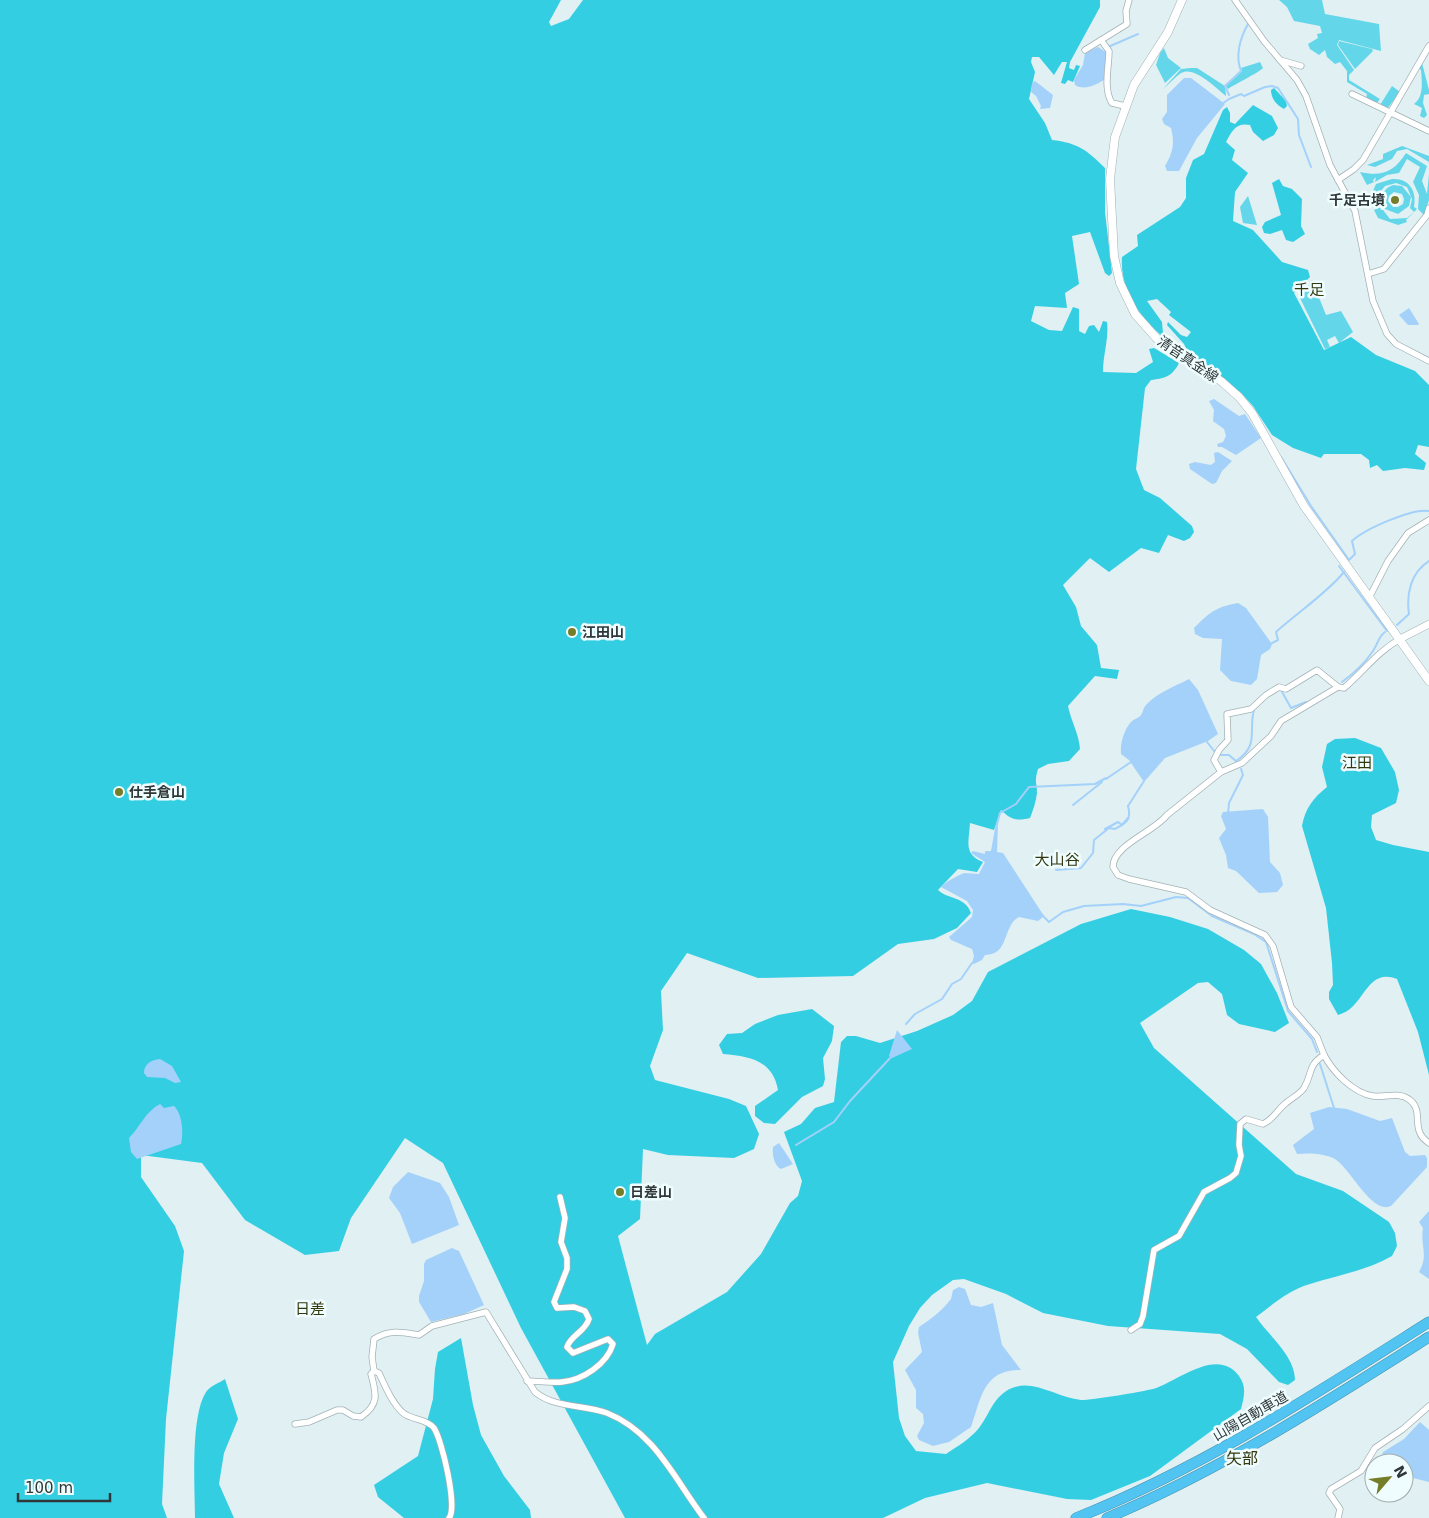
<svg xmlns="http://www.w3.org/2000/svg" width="1429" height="1518" font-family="'DejaVu Sans','Noto Sans JP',sans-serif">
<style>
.green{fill:#63d7e9;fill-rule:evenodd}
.forest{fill:#34cee3}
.water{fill:#a4d1fa}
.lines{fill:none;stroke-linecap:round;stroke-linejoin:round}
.stream{stroke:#a4d1fa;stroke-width:2}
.minor-casing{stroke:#a3b2b5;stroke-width:7}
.tertiary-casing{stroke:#a3b2b5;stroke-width:8}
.secondary-casing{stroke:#a3b2b5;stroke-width:9}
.motorway-casing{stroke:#4693b0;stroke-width:11}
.minor{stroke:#fff;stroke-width:5.5}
.tertiary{stroke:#fff;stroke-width:7}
.secondary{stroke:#fff;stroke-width:8}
.motorway{stroke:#52c4f1;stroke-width:10}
.poi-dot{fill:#757d28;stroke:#effdff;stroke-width:2}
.labels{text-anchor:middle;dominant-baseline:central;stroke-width:5;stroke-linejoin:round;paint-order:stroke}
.poi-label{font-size:14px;font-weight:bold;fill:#303738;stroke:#effdff;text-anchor:start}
.street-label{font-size:14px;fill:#303738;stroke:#effdff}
.neighbourhood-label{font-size:15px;fill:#34380f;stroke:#effdff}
.quarter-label{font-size:16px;fill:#34380f;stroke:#effdff}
</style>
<rect width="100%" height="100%" fill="#e0f0f3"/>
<!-- green -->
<g class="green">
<path d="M1279,0H1322L1325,14L1379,24L1381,51L1339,40L1337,45L1354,70L1349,75V80L1380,99L1377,103L1366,99L1367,94L1347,82V71L1340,62L1335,64L1327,57L1325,50L1319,55L1310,49L1308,44L1318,38L1317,34L1322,33L1320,26L1294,21L1287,7Z"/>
<path d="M1339,41L1372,49L1373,51L1355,69L1338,45Z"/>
<path d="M1164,48L1168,58L1181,68L1165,83L1156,65L1160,53Z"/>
<path d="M1260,62L1263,68C1260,72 1235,84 1228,89L1226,86L1242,71L1241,68Z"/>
<path d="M1422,63L1429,90V94L1424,95L1423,103L1427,115L1424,118L1420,116L1422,108L1414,104C1424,97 1422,82 1421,70L1419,68Z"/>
<path d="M1191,68H1197L1225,86L1226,96C1217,89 1194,65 1181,73C1175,77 1169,84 1163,89L1181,69Z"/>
<path d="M1392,86L1400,92L1387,109L1380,105Z"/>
<path d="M1402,146L1429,156V162L1407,149L1397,151L1392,159L1375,167L1367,165L1383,159V154Z"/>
<path d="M1406,153L1427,166L1422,181L1427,194L1429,174V200L1424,215L1418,209L1419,195L1413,182L1420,167L1407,159L1399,173L1387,175L1375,182L1376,177L1373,180L1374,182L1367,185L1360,172C1382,177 1394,172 1406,153Z"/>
<path d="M1392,179C1410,178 1417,192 1414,207L1417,209L1406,220L1407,222L1398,225L1378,218L1374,210L1378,208L1372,193L1376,184ZM1396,183L1407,187L1412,199L1410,208L1414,212L1407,218L1390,219L1383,210H1381L1376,197L1385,186Z"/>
<path d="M1393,185L1402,186L1411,197L1409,206L1398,214L1385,209C1379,199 1382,189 1393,185ZM1394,192L1402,194L1404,199L1403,204L1398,207H1393L1388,201L1389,196Z"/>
<path d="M1248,196L1257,225L1243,223L1240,207Z"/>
<path d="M1312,280L1326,315L1341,311L1353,332L1339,343L1335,336L1327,340L1330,347L1325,349L1299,296L1300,290Z"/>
</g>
<!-- forest -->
<g class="forest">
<path d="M0,0H561L549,22L551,26L569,19L583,0H1100V7L1070,62L1069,68L1074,70L1076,65L1080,66L1073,82L1068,80L1065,84L1061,83L1067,62H1062L1054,75L1039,57H1032L1031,62L1035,72L1029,99L1045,123L1052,140C1078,143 1087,150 1105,168V212L1112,273L1109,276L1105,273L1090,232L1072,236L1079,284L1065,293L1067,308L1035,306L1031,321L1049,330L1062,331L1073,307L1079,309V331L1085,334L1089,326L1094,325L1099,332L1103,321L1107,322C1109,339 1103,354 1103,372L1136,373L1153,362L1149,349L1154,348L1179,363C1172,377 1165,378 1151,380L1145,388L1136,469L1144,490L1160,498L1192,526L1194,532L1190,538L1184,541L1168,535L1159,553L1141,548L1109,572L1090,558L1063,585L1076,607L1081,626L1097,645L1101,668L1119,670L1117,679L1095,676L1068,706C1071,721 1079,734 1080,749L1069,761L1048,764L1038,769C1034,783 1037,782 1037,793C1036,802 1033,810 1030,818C1017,821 1011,820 1001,810L994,830L970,823C969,842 963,854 983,862L977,872L958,869L938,890C949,900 965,896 971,913L957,928L934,939L898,944L853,976L758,978L687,953L661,991L663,1030L650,1066L655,1080L729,1099L746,1106L759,1134L754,1149L734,1158L668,1155L643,1149L640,1219L618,1236L647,1345L655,1334L727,1292L761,1254L790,1203L798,1196L802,1181L784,1132L801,1124L815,1108L834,1102L841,1042L847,1036H856L880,1043L917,1031L953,1015L972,1001L988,972L1081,924L1131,909L1170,917L1208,929L1244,950L1261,964L1277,993L1289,1023L1275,1032L1239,1024L1227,1015L1222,994L1208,982L1198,983L1140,1023L1154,1048L1296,1174L1343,1191L1389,1222L1395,1233L1397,1246L1392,1256C1366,1271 1338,1275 1310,1284C1289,1290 1273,1304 1256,1317C1269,1336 1295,1356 1295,1380L1288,1385L1279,1382L1247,1349L1220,1334L1108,1326L1043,1313L1006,1294L964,1279L953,1280L932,1295L920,1308L909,1326L893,1362L899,1418L905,1436L916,1451L946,1454C958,1446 970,1439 979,1428C990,1414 993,1396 1012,1388C1034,1379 1058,1398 1081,1400C1093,1400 1140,1392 1153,1389C1177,1382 1217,1346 1239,1376C1247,1387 1244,1397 1241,1409L1150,1476L1091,1500L1067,1499L987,1483L925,1498L883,1518H625L521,1328L443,1163L405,1138L351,1218L339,1251L305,1255L245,1220L202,1163L141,1155V1177L175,1226L184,1251L166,1419L162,1504L167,1518H0Z"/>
<path d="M1274,88L1286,101L1287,106L1284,109C1276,105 1271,98 1271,90Z"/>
<path d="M1253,105L1272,116L1278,128L1274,135L1263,141L1253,132L1250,125C1236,122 1232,131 1226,142L1235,150L1232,160L1248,173L1235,192L1233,221L1253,230L1282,262L1308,270L1310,277L1294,293L1324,350L1351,337L1376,355L1415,371L1429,385V447L1418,445L1415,454L1426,463L1424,470L1405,468L1383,471L1377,465L1370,468L1369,460L1361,454H1324L1321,458L1293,448L1272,435L1253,406L1240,392L1189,354L1184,344L1167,325L1168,322L1181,335L1187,337L1191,332L1169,315L1171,312L1157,299L1147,301L1162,322L1163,333L1184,352C1152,332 1119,298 1122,257L1138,246L1137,235L1180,207L1186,198V178L1193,160L1204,154L1223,110L1227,107L1230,113V122L1235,124Z"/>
<path d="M1279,179L1283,186L1292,189L1302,199L1301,226L1305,234L1293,242L1286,240L1282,230L1270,234L1264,233L1262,227L1265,222L1281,215L1272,183Z"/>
<path d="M1355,738L1381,748L1395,772L1399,790L1396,803L1372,815L1371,827L1376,840L1393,845L1429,852V1075L1418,1032L1397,979C1365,967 1365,1009 1338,1015L1329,999V992L1333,985L1332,963L1326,908L1302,826C1305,809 1313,798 1327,787L1322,767L1327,744L1335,739Z"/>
<path d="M812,1009L834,1026L832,1041L823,1058L825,1079L823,1086L802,1097L775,1124L764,1123L755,1116V1106L778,1090C773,1061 750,1056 723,1054L719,1045L727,1034L742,1033L755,1024L778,1015Z"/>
<path d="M461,1338L473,1405L481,1435L504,1476L530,1510L531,1518H404L378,1497L374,1485L418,1456L433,1399L435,1369L438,1352Z"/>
<path d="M225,1379L238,1419L224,1453L219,1484L234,1518H195C195,1487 190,1417 206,1392C210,1386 219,1383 225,1379Z"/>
</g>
<!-- water -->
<g class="water">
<path d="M1098,47L1106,52L1104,80C1095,85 1085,91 1075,85L1074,80L1083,65L1085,53Z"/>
<path d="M1184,78H1191L1225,104L1197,138L1179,171H1167L1165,166C1173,152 1175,144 1171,128L1164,124L1162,119L1167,112V95Z"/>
<path d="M1035,81L1053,95L1050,108L1040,109L1041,106L1036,96L1031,92L1032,83Z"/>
<path d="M1409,308L1419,324L1418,325H1408L1399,315Z"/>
<path d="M1214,399L1239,416L1245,414L1261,438L1236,455L1222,447H1218L1217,444L1223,442L1226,436L1224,429L1213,421L1214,410L1209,401Z"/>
<path d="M1218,452L1232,461L1222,471L1216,483L1212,484L1190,469L1189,464L1195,462L1211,465L1215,462L1214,453Z"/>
<path d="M1238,603L1246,608L1272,644L1270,649L1261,655L1257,679L1251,685L1231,681L1220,670L1222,639L1203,638L1195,634L1194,628C1210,612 1216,607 1238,603Z"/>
<path d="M1189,679L1198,690L1218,734L1208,741L1165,758L1144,782L1129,760L1121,754C1120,743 1124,730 1131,722C1134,719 1139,718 1141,715C1143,713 1143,708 1146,705C1158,692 1174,687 1189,679Z"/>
<path d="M1263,809L1268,817L1270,862L1280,873L1283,885L1277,892L1259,893L1236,871L1228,868L1226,855L1219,838L1226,829L1221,816L1223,812Z"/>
<path d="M996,823H998L997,852L1003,853L1044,916L1038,921L1019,917C1002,926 1010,955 985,955L982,960L974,964L972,963L974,956L972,949L951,940L949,937L972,917L973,910L967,901L941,887C945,882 957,876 964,873L979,874L985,862L971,853L973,851L985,854V851H991Z"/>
<path d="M897,1030L912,1049L892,1058L889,1056Z"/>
<path d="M160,1059L172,1066L181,1082L175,1083L165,1078L147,1077L144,1073C144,1064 151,1060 160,1059Z"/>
<path d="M160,1104L164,1108L174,1106C182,1113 184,1133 181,1144L137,1159L131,1152L129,1138C140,1127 145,1112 160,1104Z"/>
<path d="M1329,1107L1347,1109L1380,1121L1392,1118L1405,1152L1410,1156L1425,1155L1427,1158V1167L1391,1206C1372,1215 1350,1168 1335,1159C1323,1153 1309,1153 1297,1154L1293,1145L1314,1129L1310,1113Z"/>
<path d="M779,1143L793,1164L781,1169C774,1166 772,1154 773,1147Z"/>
<path d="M408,1172L440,1183L449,1197L459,1225L412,1244L400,1213L389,1198L393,1187Z"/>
<path d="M1429,1211V1279L1419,1272C1429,1254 1420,1247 1423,1228L1419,1222Z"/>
<path d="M452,1248L459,1251L484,1305L464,1314L431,1322L419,1302V1296L424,1281V1264L426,1260Z"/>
<path d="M959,1287L965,1289L971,1305L981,1307L993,1303L1002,1345L1021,1370C983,1369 981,1399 971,1427L949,1442L933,1446L919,1440L917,1436L924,1423L923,1414L916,1408V1390L905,1370L922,1352L918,1333L919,1327C931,1319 942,1311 951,1299L953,1290Z"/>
<path d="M1420,1422L1429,1430V1482L1413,1478L1409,1480L1408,1485L1404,1488V1463H1379L1383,1452L1404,1439Z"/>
</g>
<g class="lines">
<!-- stream -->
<g class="stream">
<path d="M1108,47L1138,34"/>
<path d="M1229,95L1225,86L1241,71C1235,56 1240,38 1248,24"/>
<path d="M1222,104L1229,99L1241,94L1244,96L1265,87L1272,86L1278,88L1298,119L1299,135L1311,167"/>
<path d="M1281,457L1311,506L1349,560L1355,554L1352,541C1365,529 1412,508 1429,511"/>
<path d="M1339,566L1387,631"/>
<path d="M1397,625L1409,614C1406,594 1411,572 1429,561"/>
<path d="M1270,644L1278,640L1276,632C1297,613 1327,593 1344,572"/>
<path d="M1342,682C1353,674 1365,663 1373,651C1378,644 1378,637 1385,632"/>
<path d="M1281,690L1291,708L1306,702"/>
<path d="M1207,742L1215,752"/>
<path d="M1221,755H1229L1237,762"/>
<path d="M1236,761C1260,745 1248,731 1254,710"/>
<path d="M1106,779L1131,762"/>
<path d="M1073,805L1102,782"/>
<path d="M1128,806L1144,781"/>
<path d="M1228,814L1229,803L1243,775L1241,769"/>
<path d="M997,824L1000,813L1016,804L1029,787L1095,784L1106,778"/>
<path d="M1105,829L1118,822L1122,825L1128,818"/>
<path d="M1056,870L1081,868L1093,853L1094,840L1109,828L1115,829C1126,823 1132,820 1128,806"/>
<path d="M1042,915L1049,922L1063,912L1084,906L1123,904L1141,906L1176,897L1188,898L1212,916L1254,934L1266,942L1288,1011L1312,1039L1317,1052"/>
<path d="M906,1024L915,1014L942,999L952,984L961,979L972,963"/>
<path d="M1320,1064L1334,1108"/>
<path d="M796,1145L834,1122L850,1101L892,1056"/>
</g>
<!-- minor casing -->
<g class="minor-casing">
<g id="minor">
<path d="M1235,0L1264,41L1297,80L1306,96L1330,165L1355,211L1373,301L1387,334L1396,344L1429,361"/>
<path d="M1101,40L1109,51C1109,67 1103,89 1112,103L1125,106"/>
<path d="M1085,50L1127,24L1126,11L1129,0"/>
<path d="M1280,60L1301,66"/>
<path d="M1352,94L1429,131"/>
<path d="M1338,180L1354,169L1363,160L1429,46"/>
<path d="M1368,274L1384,269L1427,215L1429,208"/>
<path d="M1370,596L1388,561L1408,533L1429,520"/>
<path d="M1221,772L1242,763L1271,736L1281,721L1338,687"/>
<path d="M1324,1055C1333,1072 1353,1093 1373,1096C1386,1098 1399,1091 1410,1100C1425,1112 1409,1130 1429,1143"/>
<path d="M1131,1330L1140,1324L1143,1316L1154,1250L1179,1236L1204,1192L1230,1178L1236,1173L1241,1156L1239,1145L1240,1124L1246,1119L1263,1124C1274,1119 1277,1110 1286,1103C1293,1097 1299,1095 1304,1088C1313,1073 1307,1066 1324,1055L1317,1037L1291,1007L1273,946L1265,935L1210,910L1186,892L1129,879L1118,875L1113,867C1113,845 1154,832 1167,815L1221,772L1214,760L1219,750L1228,740L1227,714L1251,709L1266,695L1279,687L1286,689L1317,670L1338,687L1344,688C1364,671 1377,652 1400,639"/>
<path d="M374,1371L379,1373C385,1386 392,1403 403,1413C412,1420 427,1419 434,1428C442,1440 458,1508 449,1518"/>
<path d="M527,1381C538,1381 551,1383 562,1382C583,1380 607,1364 613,1344L608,1339L573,1353L567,1347C571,1335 585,1332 589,1319L585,1311L574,1307L557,1308L554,1302L567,1269V1258L561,1242L565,1218L560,1197"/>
<path d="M295,1424L309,1422L337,1410H343L353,1416L361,1417C380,1404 376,1393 371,1374L374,1371L372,1357L374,1339C390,1329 402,1332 419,1335L432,1326L486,1312L535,1392C556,1409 583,1404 607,1413C655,1432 675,1480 704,1518"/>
<path d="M1338,1518L1340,1509L1329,1493L1331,1489L1361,1471L1375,1448L1403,1429L1429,1406"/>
</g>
</g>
<!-- tertiary casing -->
<g class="tertiary-casing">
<path id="tertiary" d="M1400,639L1429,624"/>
</g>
<!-- secondary casing -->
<g class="secondary-casing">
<path id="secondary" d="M1182,0L1168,32L1134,85L1115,137L1110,179L1114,256L1120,283L1135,314L1159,341L1221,381L1239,397L1252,413L1304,506L1429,681"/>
</g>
<!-- motorway casing -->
<g class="motorway-casing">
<g id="motorway">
<path d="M1076,1518C1202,1468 1315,1394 1429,1322"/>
<path d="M1107,1518C1221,1470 1325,1403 1429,1337"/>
</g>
</g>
<!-- minor -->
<use href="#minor" class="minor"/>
<!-- tertiary -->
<use href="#tertiary" class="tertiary"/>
<!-- secondary -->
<use href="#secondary" class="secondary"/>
<!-- motorway -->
<use href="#motorway" class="motorway"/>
</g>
<!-- markers -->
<g class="poi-dot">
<circle cx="1395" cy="200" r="5"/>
<circle cx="572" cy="632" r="5"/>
<circle cx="119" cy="792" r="5"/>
<circle cx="620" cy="1192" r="5"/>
</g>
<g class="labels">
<!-- poi labels -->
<g class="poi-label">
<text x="1385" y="200" text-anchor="end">千足古墳</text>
<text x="582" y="632">江田山</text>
<text x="129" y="792">仕手倉山</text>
<text x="630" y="1192">日差山</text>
</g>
<!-- street labels -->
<g class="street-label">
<text transform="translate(1188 359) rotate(34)">清音真金線</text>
<text transform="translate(1250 1416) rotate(-30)">山陽自動車道</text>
</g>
<!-- neighbourhood labels -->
<g class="neighbourhood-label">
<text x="1309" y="290">千足</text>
<text x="1357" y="763">江田</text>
<text x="1057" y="860">大山谷</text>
<text x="310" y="1309">日差</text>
</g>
<!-- quarter labels -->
<g class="quarter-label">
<text x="1242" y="1458">矢部</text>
</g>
</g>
<!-- north arrow -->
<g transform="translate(1389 1478) rotate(62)"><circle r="24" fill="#effdff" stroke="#a3aeaf"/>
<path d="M0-4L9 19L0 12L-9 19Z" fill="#757d28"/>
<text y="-8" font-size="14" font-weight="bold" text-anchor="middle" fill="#303738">N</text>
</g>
<!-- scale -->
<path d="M18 1493v8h92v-8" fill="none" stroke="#303738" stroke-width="2.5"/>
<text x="25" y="1493" font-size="15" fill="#303738" stroke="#effdff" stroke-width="4" paint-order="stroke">100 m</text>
</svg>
